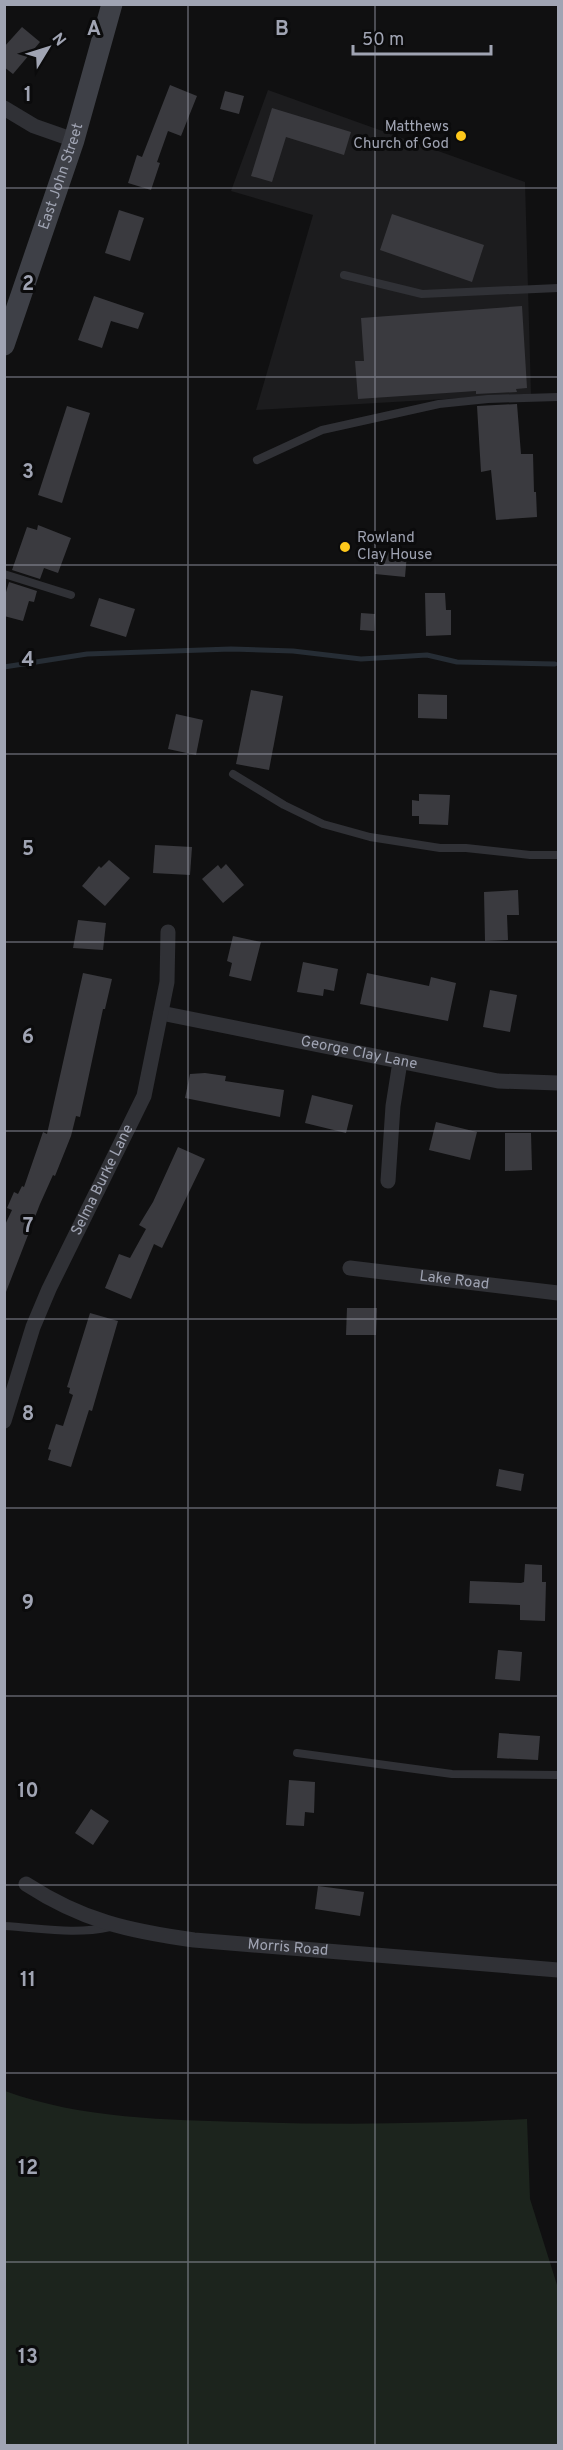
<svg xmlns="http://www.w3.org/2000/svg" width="563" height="2450" font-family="Overpass,sans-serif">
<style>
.built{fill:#1c1c1e}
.green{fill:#1c241d}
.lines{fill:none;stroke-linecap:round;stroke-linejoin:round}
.stream{stroke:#262d35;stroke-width:5}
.building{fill:#3a3a3f}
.service{stroke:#303136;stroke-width:8}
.minor{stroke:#303136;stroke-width:15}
.secondary{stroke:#3e4047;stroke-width:21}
.grid{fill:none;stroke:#a0a4b3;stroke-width:1.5;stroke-opacity:0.55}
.poi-dot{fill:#fec81b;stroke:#0b0b0c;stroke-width:2}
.labels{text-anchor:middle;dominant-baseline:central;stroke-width:6;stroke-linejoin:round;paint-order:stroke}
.poi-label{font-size:15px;fill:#a0a4b3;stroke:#0b0b0c;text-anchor:end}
.street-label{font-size:15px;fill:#a0a4b3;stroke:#0b0b0c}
.grid-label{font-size:20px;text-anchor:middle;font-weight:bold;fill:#a0a4b3;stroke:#0b0b0c;stroke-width:6;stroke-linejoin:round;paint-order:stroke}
</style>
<rect width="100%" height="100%" fill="#101011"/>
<!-- built -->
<path class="built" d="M268,90L525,182L531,394L256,410L313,215L231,191Z"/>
<!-- green -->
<path class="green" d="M5,2091C82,2119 167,2120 248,2122C341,2125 434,2124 527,2119L530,2199L558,2288V2445H5Z"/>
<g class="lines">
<!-- stream -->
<path class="stream" d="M4,667L87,654L231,649L293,651L361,659L427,655L457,662L555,664"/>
</g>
<!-- building -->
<g class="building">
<path d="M22,27L40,42L13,74L4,67V47Z"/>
<path d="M170,85L197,96L181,136L168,131L157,162L160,163L151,190L128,183L137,155L142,157Z"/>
<path d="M225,91L244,96L239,114L220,109Z"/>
<path d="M272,108L351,132L344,155L286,137L272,182L251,176Z"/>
<path d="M119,210L144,218L130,261L105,253Z"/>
<path d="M392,214L484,245L472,282L380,250Z"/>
<path d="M94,296L144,313L138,329L111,321L102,348L78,340Z"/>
<path d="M522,306L527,388L516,389L517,392L476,394V391L358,399L355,361H364L361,318Z"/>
<path d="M517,404L521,454H533L534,492H536L537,517L496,520L491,470L481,472L477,406Z"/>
<path d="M67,406L90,413L62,503L38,495Z"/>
<path d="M38,525L71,538L58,573L44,568L40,579L12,570L27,527L37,530Z"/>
<path d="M378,551L407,554L405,577L375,574Z"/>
<path d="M9,582L37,591L34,602L29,601L23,621L4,616V599Z"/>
<path d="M425,593H445L446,610H451V635L426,636Z"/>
<path d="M99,598L135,609L126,637L90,626Z"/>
<path d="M361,613L375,614L374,631L360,630Z"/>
<path d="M251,690L283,696L269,770L236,764Z"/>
<path d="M418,694L447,695V719L418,718Z"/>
<path d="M176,714L203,720L196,755L168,749Z"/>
<path d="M419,794L450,795L448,825L419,824V816H412V800L419,801Z"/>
<path d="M155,845L192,847L190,875L153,873Z"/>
<path d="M109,860L130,878L105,906L82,886L99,866L101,868Z"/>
<path d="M226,864L244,885L223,903L202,879L218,865L221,869Z"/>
<path d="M518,890L519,915H507L508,940L485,941L484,892Z"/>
<path d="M78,920L106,923L103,950L73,948Z"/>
<path d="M233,936L261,942L251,981L229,976L232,963L227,961Z"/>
<path d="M303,962L338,969L334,991L324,989L323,996L297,992Z"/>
<path d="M83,973L112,979L105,1009H103L80,1117L76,1116L71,1136L55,1176L53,1175L40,1204L6,1292H4V1227L12,1210L7,1208L14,1192L18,1194L22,1186L24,1187L43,1132L47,1134Z"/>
<path d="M367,973L429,986L431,977L456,983L448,1021L360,1004Z"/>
<path d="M490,990L517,995L510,1032L483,1027Z"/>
<path d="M205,1073L226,1076L225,1081L284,1090L280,1117L185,1098L190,1074Z"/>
<path d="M312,1095L353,1105L346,1133L305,1123Z"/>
<path d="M436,1122L477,1132L470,1160L429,1150Z"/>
<path d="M505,1133H531L532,1170L505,1171Z"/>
<path d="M178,1147L205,1159L162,1248L154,1244L131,1299L105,1288L119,1254L130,1258L146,1229L139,1225L153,1202Z"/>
<path d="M347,1308H377L376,1335H346Z"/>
<path d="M90,1313L118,1321L92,1411L89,1410L71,1467L48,1460L51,1450L48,1449L56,1424L63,1426L73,1395L69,1393L70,1388L67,1387Z"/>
<path d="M499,1469L524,1474L521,1491L496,1486Z"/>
<path d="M525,1564L542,1565V1582H546L545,1621L520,1620V1605L469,1603L470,1581L521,1583L524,1582Z"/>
<path d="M498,1650L522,1652L520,1681L495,1679Z"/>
<path d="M499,1733L540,1736L538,1760L497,1758Z"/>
<path d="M289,1780L315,1782L314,1813L305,1812L304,1826L286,1825Z"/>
<path d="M91,1809L109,1821L93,1845L75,1833Z"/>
<path d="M318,1886L364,1892L360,1916L315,1909Z"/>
</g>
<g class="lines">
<!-- service -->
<g class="service">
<path d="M344,275L422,294L558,288"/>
<path d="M257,460L322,430L439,404L488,399L558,397"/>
<path d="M4,574L71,595"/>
<path d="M233,774L284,805L323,824L370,837L440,848H466L530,855H558"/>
<path d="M297,1753L452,1774L558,1775"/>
<path d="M4,1926C41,1928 74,1935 110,1927"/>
</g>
<!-- minor -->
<g class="minor">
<path d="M4,108L34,126L74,140"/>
<path id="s1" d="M161,1013L498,1081L558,1083"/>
<path d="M388,1181L393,1106L400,1062"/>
<path id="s2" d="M350,1268L558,1293"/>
<path id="s3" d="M4,1421L33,1327L49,1289L144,1096L167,982L168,932"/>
<path id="s4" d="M26,1884C83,1921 129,1931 194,1940L558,1970"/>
</g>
<!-- secondary -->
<path class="secondary" id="s5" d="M4,345L74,140L112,4"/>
</g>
<!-- grid -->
<path class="grid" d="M188,4V2446M375,4V2446M4,188H558M4,377H558M4,565H558M4,754H558M4,942H558M4,1131H558M4,1319H558M4,1508H558M4,1696H558M4,1885H558M4,2073H558M4,2262H558"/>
<!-- markers -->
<g class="poi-dot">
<circle cx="461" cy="136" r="6"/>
<circle cx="345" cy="547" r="6"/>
</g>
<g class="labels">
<!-- poi labels -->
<g class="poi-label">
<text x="449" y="127">Matthews<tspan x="449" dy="17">Church of God</tspan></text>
<text x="357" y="538" text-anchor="start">Rowland<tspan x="357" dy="17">Clay House</tspan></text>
</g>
<!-- street labels -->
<g class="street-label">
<text stroke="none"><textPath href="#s5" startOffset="178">East John Street</textPath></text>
<text stroke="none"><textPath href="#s1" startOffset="202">George Clay Lane</textPath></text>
<text stroke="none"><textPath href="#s3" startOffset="261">Selma Burke Lane</textPath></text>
<text stroke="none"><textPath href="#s2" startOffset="105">Lake Road</textPath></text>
<text stroke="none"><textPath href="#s4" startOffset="273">Morris Road</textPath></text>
</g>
</g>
<g class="grid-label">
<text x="94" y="35">A</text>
<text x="282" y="35">B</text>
<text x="28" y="101">1</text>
<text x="28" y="290">2</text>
<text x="28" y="478">3</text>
<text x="28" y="666">4</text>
<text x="28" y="855">5</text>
<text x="28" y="1043">6</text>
<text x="28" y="1232">7</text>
<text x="28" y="1420">8</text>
<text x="28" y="1609">9</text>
<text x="28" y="1797">10</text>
<text x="28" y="1986">11</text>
<text x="28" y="2174">12</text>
<text x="28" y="2363">13</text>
</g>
<!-- border -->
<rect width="563" height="2450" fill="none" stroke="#a0a4b3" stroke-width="12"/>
<!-- north arrow -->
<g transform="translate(48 48) rotate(52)" stroke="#0b0b0c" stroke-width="4.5" paint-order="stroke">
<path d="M0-4.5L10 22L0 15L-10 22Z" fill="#a0a4b3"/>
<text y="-9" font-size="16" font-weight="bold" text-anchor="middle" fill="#a0a4b3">N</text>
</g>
<!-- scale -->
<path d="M353 45v9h138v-9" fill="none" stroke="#a0a4b3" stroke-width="3"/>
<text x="362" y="45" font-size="18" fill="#a0a4b3" stroke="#0b0b0c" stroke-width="4.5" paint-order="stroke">50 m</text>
</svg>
